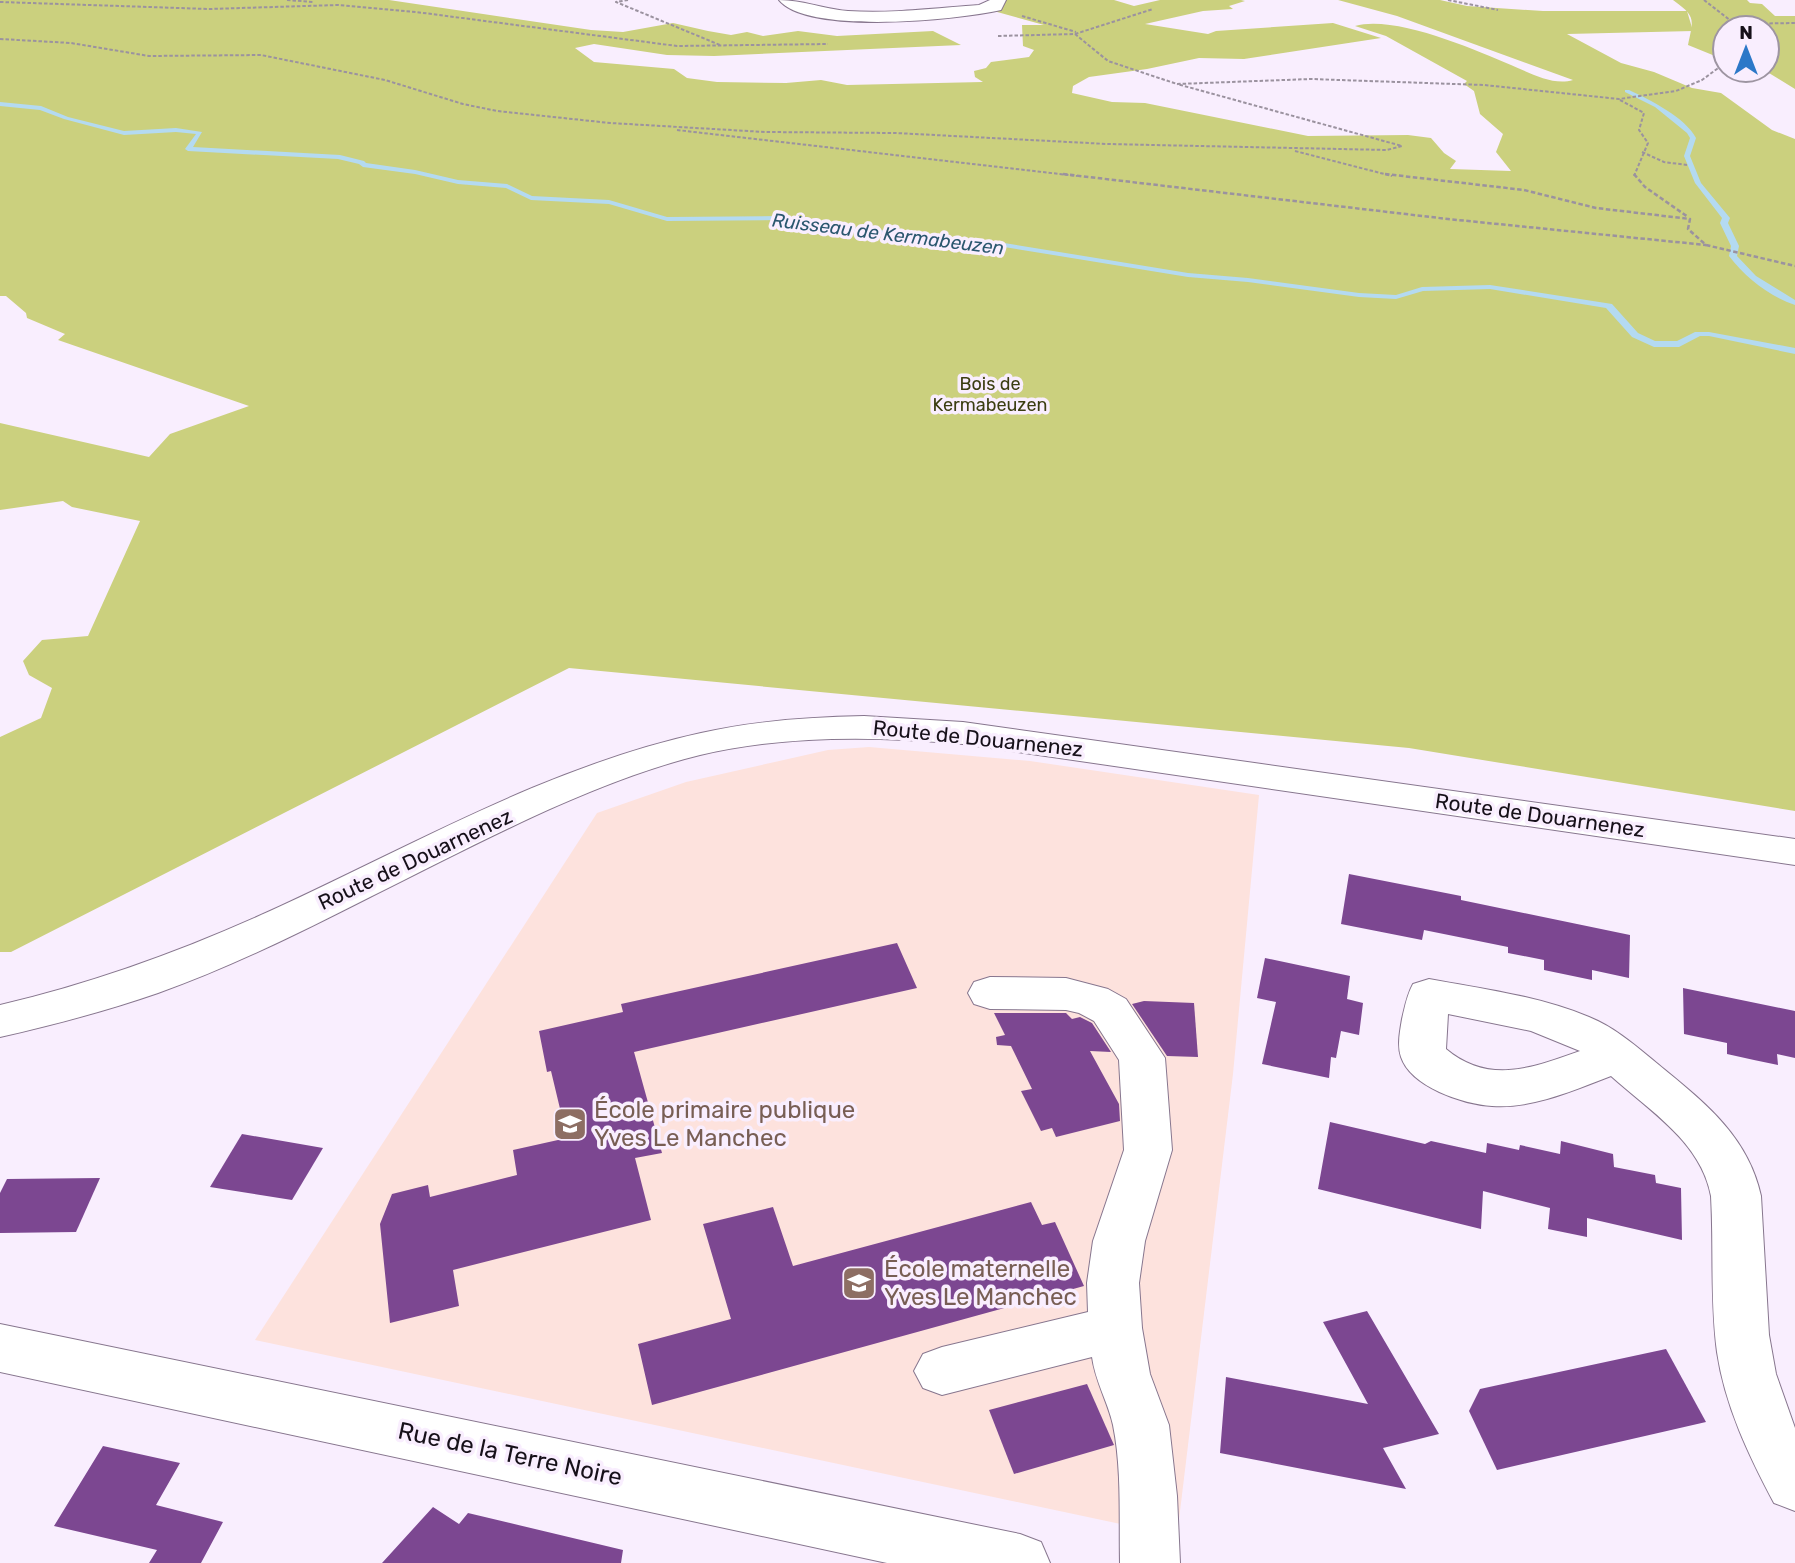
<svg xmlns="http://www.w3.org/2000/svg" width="1795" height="1563" font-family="Rubik,sans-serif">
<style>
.education{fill:#fde2dd}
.green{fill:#cbd07e}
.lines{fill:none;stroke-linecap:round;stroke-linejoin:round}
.stream{fill:#b4daf1;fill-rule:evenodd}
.building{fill:#7c4791}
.minor-casing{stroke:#87768e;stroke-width:2}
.major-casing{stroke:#87768e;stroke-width:2}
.path-far1{stroke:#9b929f;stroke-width:2;stroke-dasharray:3.5 2;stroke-linecap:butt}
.path{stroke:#9b929f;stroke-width:2.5;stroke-dasharray:4.5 2.5;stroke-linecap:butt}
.minor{fill:#fff;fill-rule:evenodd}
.major{fill:#fff;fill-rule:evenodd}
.labels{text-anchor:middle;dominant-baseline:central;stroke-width:7;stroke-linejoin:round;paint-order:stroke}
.far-park-label{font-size:18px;fill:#3b3d11;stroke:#f9eefe}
.far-water-label{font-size:19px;font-style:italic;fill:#2b576f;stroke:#f9eefe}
.street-label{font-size:21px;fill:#161019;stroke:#f9eefe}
.near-education-label{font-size:24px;fill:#785e54;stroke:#f9eefe;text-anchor:start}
.near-street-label{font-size:24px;fill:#161019;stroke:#f9eefe}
</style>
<rect width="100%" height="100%" fill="#f9eefe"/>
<!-- education -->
<path class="education" d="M869,747L1030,761L1259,795L1233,1074L1177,1536L255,1340L597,813L686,782L828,750Z"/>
<!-- green -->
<g class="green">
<path d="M0,0H389L591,30L623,32L673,23L708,31L731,35L747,32L763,36L798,31L837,36L933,31L961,45L714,56L667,55L594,44L575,48L594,62L674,69L687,78L717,82L786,83L821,80L847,85L983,82L975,77L974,71L986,68L991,62L1029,57L1034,50L1023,46L1022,25H1044L990,10L1002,0H1114L1134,6L1160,0H1241L1245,1L1229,6L1233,9L1203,11L1145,24L1208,34L1216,31L1333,23L1381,38L1244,59L1199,58L1147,69L1089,77L1073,86L1072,93L1112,102L1145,103L1308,136L1408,135L1431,138L1444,153L1456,161L1450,169L1511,171L1496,152L1503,134L1480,114L1474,91L1464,84L1467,81L1386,36L1355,26C1395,15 1473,49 1511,65C1530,73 1553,86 1573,80L1397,16L1338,0H1440L1467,6L1543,11H1687L1693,31L1567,34L1621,63L1654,72L1692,88L1721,93L1772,130L1795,139V811L1409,748L569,668L11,952H0V737L41,718L52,688L29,675L23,661L42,640L88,636L140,521L72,507L63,501L0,510V423L149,457L170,434L249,406L58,340L65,334L27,318L26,313L6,296H0Z"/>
<path d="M1673,0H1747L1750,3L1762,4L1775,16H1795V89L1764,70H1767V28H1725V59L1720,58L1688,45C1693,20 1697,17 1673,0Z"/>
</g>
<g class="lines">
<!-- stream -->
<g class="stream">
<path d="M1625,90H1629C1650,100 1685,117 1696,138L1690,156L1701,183L1730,218L1728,223L1739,246L1737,256L1756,276L1795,300V305C1769,296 1746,278 1729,256L1731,246L1720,223L1722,218L1695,183L1684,156L1690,138L1687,133L1655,107L1625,92Z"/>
<path d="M0,102L41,106L68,117L124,131L176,128L202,132L193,147L340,155L364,161L366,163L415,170L458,180L507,184L532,196L609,200L667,217L781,216L818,224L992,241L1188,273L1248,278L1359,293L1396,295L1422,287L1490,285L1612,304L1638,333L1655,341H1677L1695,332H1709L1795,348V354L1709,336H1700L1679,347H1654L1632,337L1606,308L1490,289L1423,291L1396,299L1359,297L1248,282L1188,277L992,245L818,228L781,220L667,221L609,204L531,200L506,188L458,184L415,174L363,167L359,164L338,159L188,151L185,149L196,134L176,132L124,135L64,119L40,110L0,106Z"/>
</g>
</g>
<!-- building -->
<g class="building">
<path d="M1349,874L1461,896V900L1630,935L1629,978L1592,970V980L1544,970V960L1508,953V947L1424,930L1422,940L1341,924Z"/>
<path d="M897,943L917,988L634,1052L662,1153L635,1158L651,1220L453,1270L459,1306L390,1323L380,1224L392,1194L428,1185L430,1197L517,1175L513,1150L567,1138L551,1071L547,1072L539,1031L623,1012L621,1004Z"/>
<path d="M1265,958L1350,976L1347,999L1363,1003L1359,1035L1341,1031L1336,1058L1331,1057L1329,1078L1262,1064L1276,1002L1257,998Z"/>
<path d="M1683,988L1795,1011V1058L1777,1054L1778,1065L1754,1060L1727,1054V1043L1684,1034Z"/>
<path d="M1144,1001L1194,1003L1198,1057L1167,1056L1132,1004Z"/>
<path d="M994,1013H1066L1072,1019L1080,1017L1092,1023L1111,1052L1090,1051L1119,1104L1120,1121L1056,1137L1052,1128L1041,1131L1021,1091L1032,1089L1011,1046L997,1045L996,1037L1005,1035Z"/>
<path d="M1330,1122L1425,1144L1431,1141L1486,1153L1487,1143L1519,1150L1520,1145L1560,1154L1561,1141L1613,1154L1614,1167L1655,1175L1656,1183L1681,1188L1682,1240L1587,1218V1237L1548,1229L1550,1208L1483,1191L1481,1229L1318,1189Z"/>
<path d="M242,1134L323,1148L292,1200L210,1187Z"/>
<path d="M100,1178L76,1232L0,1233V1193L7,1179Z"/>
<path d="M1031,1202L1042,1225L1055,1222L1084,1286L652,1405L638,1344L731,1319L703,1224L773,1207L793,1266Z"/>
<path d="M1367,1311L1439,1434L1383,1448L1406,1489L1220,1453L1226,1377L1368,1404L1323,1322Z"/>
<path d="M1666,1349L1706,1422L1497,1470L1469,1411L1480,1389Z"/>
<path d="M1087,1384L1114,1445L1014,1474L989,1410Z"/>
<path d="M103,1446L180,1463L156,1505L223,1522L201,1563H149L157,1550L54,1526Z"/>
<path d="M433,1507L459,1524L468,1513L623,1550L621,1563H382Z"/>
</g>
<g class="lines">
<!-- minor casing -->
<g class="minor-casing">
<g id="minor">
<path d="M779,0C803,0 824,9 848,11C891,14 936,8 979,5L990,0H1006L1001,10C958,20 808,35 779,0Z"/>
<path d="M990,977L1066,978L1108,989L1126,999L1165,1058L1172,1150L1145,1241L1139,1283L1142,1328L1150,1374L1169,1425L1177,1496L1180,1563H1120C1119,1518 1122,1469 1113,1425C1108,1402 1095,1381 1092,1357L942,1395L923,1388L914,1371L923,1354L942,1347L1088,1312L1087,1283L1093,1241L1124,1150L1119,1060L1094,1021L1079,1013L1066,1010L990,1009L974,1004L968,993L974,982Z"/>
<path d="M1429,979C1483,989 1539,996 1589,1017C1616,1028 1637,1047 1659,1065C1704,1102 1748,1136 1761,1196L1769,1335L1776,1374L1795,1428V1511L1774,1503C1749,1456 1725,1406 1717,1352C1710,1301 1714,1248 1711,1196C1701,1142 1650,1111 1611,1076C1574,1090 1532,1109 1492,1106C1463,1104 1411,1087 1401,1057C1397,1045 1400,1031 1402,1019C1405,1006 1407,995 1413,984ZM1448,1014L1531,1031L1580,1051C1532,1068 1489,1085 1446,1049Z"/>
<path d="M0,1324L1020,1534L1041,1542L1050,1563H887L0,1372Z"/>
</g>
</g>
<!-- major casing -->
<g class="major-casing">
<path id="major" d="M864,716L963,722L1795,839V865L963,744C875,736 786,735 700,755C590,782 471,847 370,897C301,932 231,967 158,993C106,1011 53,1025 0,1037V1005C94,983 182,951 270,911C410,847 549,766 701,733C754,721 809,717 864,716Z"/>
</g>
<!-- path-far1 -->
<g class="path-far1">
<path d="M287,0L313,2"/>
<path d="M628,0L616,2L720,45"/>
<path d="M1448,0L1498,10"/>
<path d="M1704,0L1735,24"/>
<path d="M0,2L209,9L338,5L416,12L677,46L828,44"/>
<path d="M1022,16L1076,32"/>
<path d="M1734,28L1735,24L1795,23"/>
<path d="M1075,34L1108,61L1177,84L1311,79L1484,85L1619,99L1676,91L1702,80L1725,63"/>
<path d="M998,36L1075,34L1153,9"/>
<path d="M0,39L71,43L149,56L261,55L385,80L463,104L497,111L610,123L765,132L896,133L1107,144L1387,150L1402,146L1177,84"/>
<path d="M1620,100L1644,113L1639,130L1648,143L1634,176"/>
<path d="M677,130L1077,176"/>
<path d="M1295,151L1392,176"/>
<path d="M1642,152L1664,162L1687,165"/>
</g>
<!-- path -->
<g class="path">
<path d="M1063,174L1448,219L1706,245"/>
<path d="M1385,174L1524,190L1596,208L1690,219L1688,229L1706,245L1795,266"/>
<path d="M1634,174L1645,187L1688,217"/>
</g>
<!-- minor -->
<use href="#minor" class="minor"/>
<!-- major -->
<use href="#major" class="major"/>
</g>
<!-- icons -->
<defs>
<g id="school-square" transform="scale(1.75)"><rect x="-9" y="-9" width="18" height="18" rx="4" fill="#8d6e63" stroke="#f9eefe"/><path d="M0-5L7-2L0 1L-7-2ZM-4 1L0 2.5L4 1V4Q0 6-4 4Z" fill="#fff"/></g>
</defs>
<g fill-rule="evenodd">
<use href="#school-square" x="570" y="1124"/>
<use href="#school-square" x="859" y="1283"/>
</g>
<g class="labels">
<!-- far-park labels -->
<g class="far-park-label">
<text x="990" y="384">Bois de<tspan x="990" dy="21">Kermabeuzen</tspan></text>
</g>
<!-- far-water labels -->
<g class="far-water-label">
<text transform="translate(888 234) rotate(7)">Ruisseau de Kermabeuzen</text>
</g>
<!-- street labels -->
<g class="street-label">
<text transform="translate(978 738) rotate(6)">Route de Douarnenez</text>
<text transform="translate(1540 815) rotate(8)">Route de Douarnenez</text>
<text transform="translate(415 859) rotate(-25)">Route de Douarnenez</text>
</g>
<!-- near-education labels -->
<g class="near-education-label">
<text x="594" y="1110">École primaire publique<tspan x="594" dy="28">Yves Le Manchec</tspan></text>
<text x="884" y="1269">École maternelle<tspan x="884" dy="28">Yves Le Manchec</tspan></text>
</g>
<!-- near-street labels -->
<g class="near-street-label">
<text transform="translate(510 1454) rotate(12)">Rue de la Terre Noire</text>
</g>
</g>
<!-- north arrow -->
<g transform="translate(1746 49)"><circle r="33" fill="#f9eefe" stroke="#9e95a2" stroke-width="2"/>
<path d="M0-5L12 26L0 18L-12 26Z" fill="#2c78c8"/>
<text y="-10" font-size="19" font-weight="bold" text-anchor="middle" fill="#161019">N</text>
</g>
</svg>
